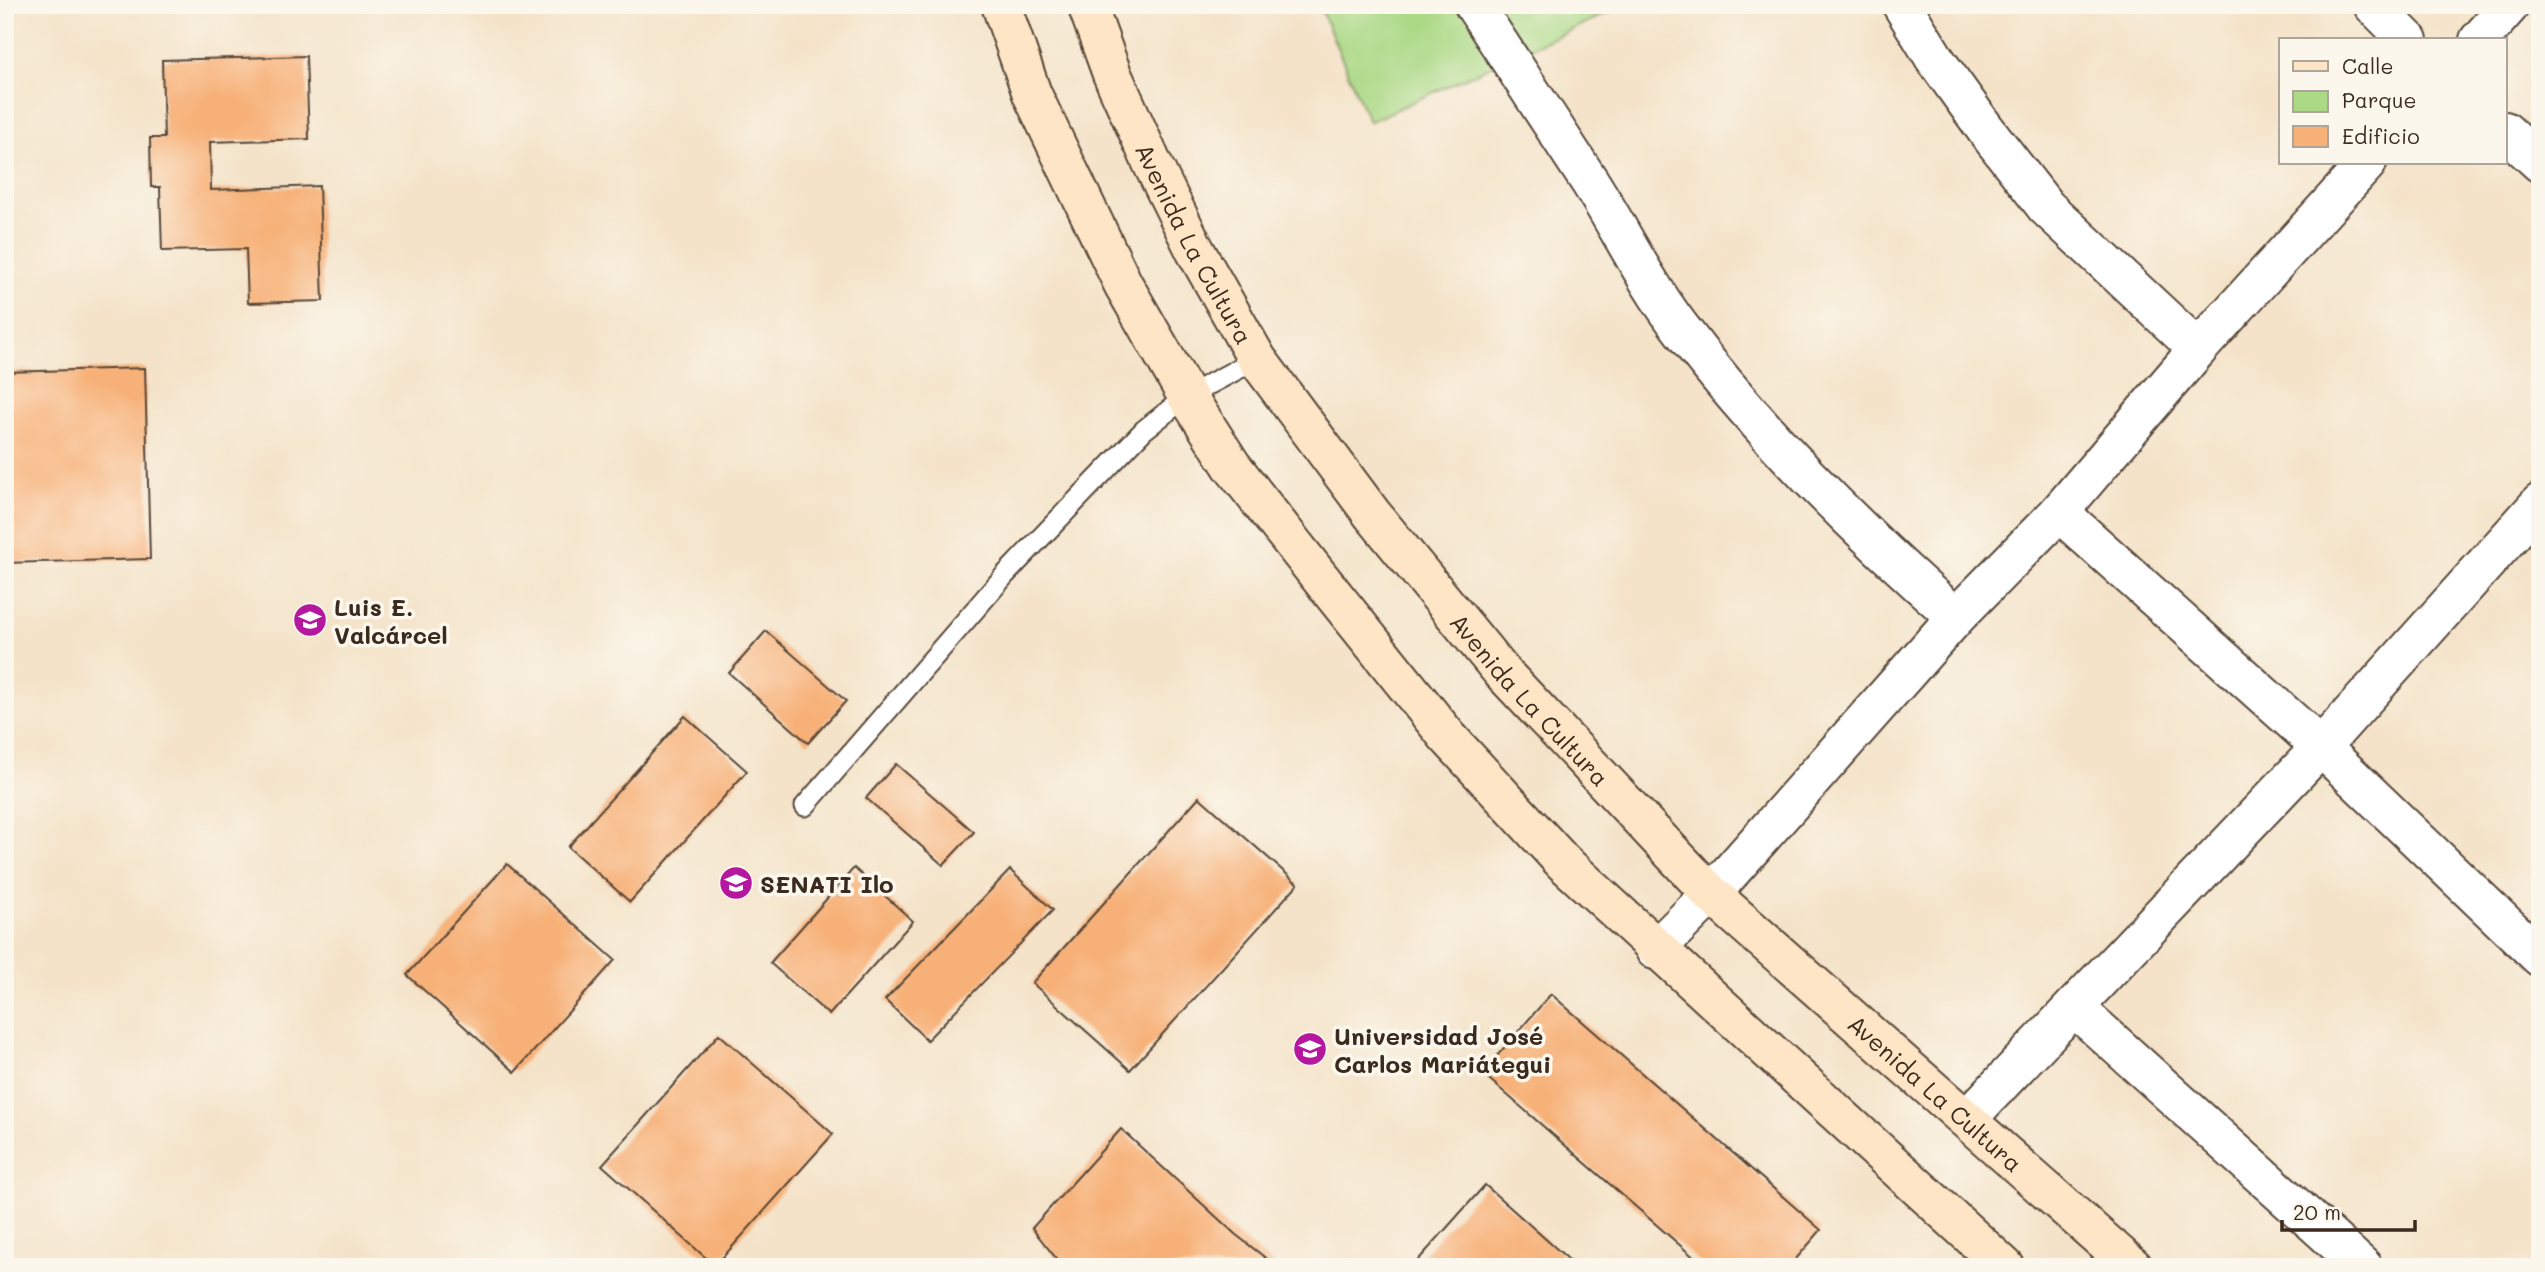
<svg xmlns="http://www.w3.org/2000/svg" width="2545" height="1272" font-family="Mali,sans-serif">
<style>
.green{fill:#abd986;stroke:#738252;stroke-width:2}
.building{fill:#f7b178}
.lines{fill:none;stroke-linecap:round;stroke-linejoin:round}
.lane-casing{stroke:#574638;stroke-width:23}
.street-casing{stroke:#574638;stroke-width:42}
.secondary-casing{stroke:#574638;stroke-width:42}
.lane{stroke:#fff;stroke-width:19}
.street{stroke:#fff;stroke-width:38}
.secondary{stroke:#fde5c5;stroke-width:38}
.labels{text-anchor:middle;dominant-baseline:central;stroke-width:7;stroke-linejoin:round;paint-order:stroke}
.street-label{font-size:24px;fill:#3b2a1e;stroke:#fbf7ec}
.poi-label{font-size:24px;font-weight:bold;fill:#3b2a1e;stroke:#fbf7ec;text-anchor:start}
</style>
<rect width="100%" height="100%" fill="#fbf7ec"/>
<filter id="ink" filterUnits="userSpaceOnUse"><feTurbulence type="fractalNoise" baseFrequency=".0143" numOctaves="2"/><feDisplacementMap in="SourceGraphic" scale="14" xChannelSelector="R" yChannelSelector="G"/><feConvolveMatrix kernelMatrix="1 2 1 2 8 2 1 2 1" color-interpolation-filters="sRGB"/></filter>
<filter id="wash" filterUnits="userSpaceOnUse"><feTurbulence type="fractalNoise" baseFrequency=".00686" numOctaves="4" result="noise"/><feDisplacementMap in="SourceGraphic" scale="28" xChannelSelector="R" yChannelSelector="G"/><feGaussianBlur stdDeviation="1.57" result="paint"/><feColorMatrix in="noise" values="0 0 0 0 0 0 0 0 0 0 0 0 0 0 0 0 0 1.4 0 .05"/><feComposite in="paint" operator="in"/></filter>
<g filter="url(#wash)">
<rect width="100%" height="100%" fill="#f4e3c9"/>
<!-- green -->
<path class="green" d="M1319,5H1625L1369,122Z"/>
<g id="blocks">
<!-- building -->
<g class="building">
<path d="M306,56L309,139L210,142L211,190L319,186L323,301L248,303L246,249L162,251L160,187H151L150,138H164L162,60Z"/>
<path d="M145,368L150,559L5,563V372Z"/>
<path d="M766,631L846,701L808,743L729,673Z"/>
<path d="M685,716L747,771L630,902L568,847Z"/>
<path d="M896,764L974,832L943,865L866,798Z"/>
<path d="M1199,797L1298,884L1130,1070L1032,983Z"/>
<path d="M507,864L615,960L515,1072L407,975Z"/>
<path d="M854,868L913,921L829,1015L770,963Z"/>
<path d="M1010,870L1053,910L927,1040L885,1000Z"/>
<path d="M1551,994L1821,1230L1789,1267H1705L1482,1073Z"/>
<path d="M719,1034L833,1134L715,1266L602,1165Z"/>
<path d="M1121,1129L1235,1234L1277,1267H1063L1032,1228Z"/>
<path d="M1485,1185L1577,1267H1412Z"/>
</g>
</g>
</g>
<g filter="url(#ink)">
<use href="#blocks" fill-opacity="0" stroke="#574638" stroke-width="2"/>
<g class="lines">
<!-- lane casing -->
<g class="lane-casing">
<path id="lane" d="M805,806L1005,575L1144,430L1187,396L1257,359"/>
</g>
<!-- street casing -->
<g class="street-casing">
<g id="street">
<path d="M1474,5C1512,64 1552,123 1590,182C1620,229 1645,281 1679,326C1759,433 1856,529 1956,617"/>
<path d="M1902,5L1935,59L1986,130L2046,207L2198,349"/>
<path d="M2373,5L2408,40"/>
<path d="M2479,40L2510,5"/>
<path d="M2505,131L2540,163"/>
<path d="M2059,512L2321,747L2540,957"/>
<path d="M1655,950L1711,894L1956,617L2059,512L2198,349L2367,163"/>
<path d="M2074,1007L2363,1267"/>
<path d="M1967,1119L2321,747L2540,503"/>
</g>
</g>
<!-- secondary casing -->
<g class="secondary-casing">
<g id="secondary">
<path d="M1001,5L1032,94L1123,284L1187,396L1232,466L1317,574L1447,736L1563,862L2005,1267"/>
<path id="s1" d="M1087,5L1112,74L1152,163L1195,250L1257,359L1372,514L1501,671L1711,894L2133,1267"/>
</g>
</g>
<!-- lane -->
<use href="#lane" class="lane"/>
<!-- street -->
<use href="#street" class="street"/>
<!-- secondary -->
<use href="#secondary" class="secondary"/>
</g>
</g>
<!-- icons -->
<defs>
<g id="school-disc" transform="scale(1.75)"><circle r="9.5" fill="#b5179e" stroke="#fbf7ec"/><path d="M0-5L7-2L0 1L-7-2ZM-4 1L0 2.5L4 1V4Q0 6-4 4Z" fill="#fff"/></g>
<g id="university-disc" transform="scale(1.75)"><circle r="9.5" fill="#b5179e" stroke="#fbf7ec"/><path d="M0-5L7-2L0 1L-7-2ZM-4 1L0 2.5L4 1V4Q0 6-4 4Z" fill="#fff"/></g>
</defs>
<g fill-rule="evenodd">
<use href="#school-disc" x="310" y="620"/>
<use href="#university-disc" x="736" y="883"/>
<use href="#university-disc" x="1310" y="1049"/>
</g>
<g class="labels">
<!-- street labels -->
<g class="street-label">
<text stroke="none"><textPath href="#s1" startOffset="262">Avenida La Cultura</textPath></text>
<text stroke="none"><textPath href="#s1" startOffset="830">Avenida La Cultura</textPath></text>
<text stroke="none"><textPath href="#s1" startOffset="1396">Avenida La Cultura</textPath></text>
</g>
<!-- poi labels -->
<g class="poi-label">
<text x="334" y="606">Luis E.<tspan x="334" dy="28">Valcárcel</tspan></text>
<text x="760" y="883">SENATI Ilo</text>
<text x="1334" y="1035">Universidad José<tspan x="1334" dy="28">Carlos Mariátegui</tspan></text>
</g>
</g>
<!-- margin -->
<rect width="2545" height="1272" fill="none" stroke="#fbf7ec" stroke-width="28"/>
<!-- legend -->
<rect x="2279" y="38" width="228" height="126" fill="#fbf7ec" stroke="#aea59a" stroke-width="2"/>
<rect x="2293" y="61" width="35" height="10" fill="#fde5c5" stroke="#aea59a" stroke-width="2"/>
<text x="2342" y="74" font-size="21" fill="#3b2a1e">Calle</text>
<rect x="2293" y="91" width="35" height="21" fill="#abd986" stroke="#aea59a" stroke-width="2"/>
<text x="2342" y="108" font-size="21" fill="#3b2a1e">Parque</text>
<rect x="2293" y="126" width="35" height="21" fill="#f7b178" stroke="#aea59a" stroke-width="2"/>
<text x="2342" y="144" font-size="21" fill="#3b2a1e">Edificio</text>
<!-- scale -->
<path d="M2282 1220v10h133v-10" fill="none" stroke="#3b2a1e" stroke-width="3.5"/>
<text x="2293" y="1220" font-size="21" fill="#3b2a1e" stroke="#fbf7ec" stroke-width="5" paint-order="stroke">20 m</text>
</svg>
